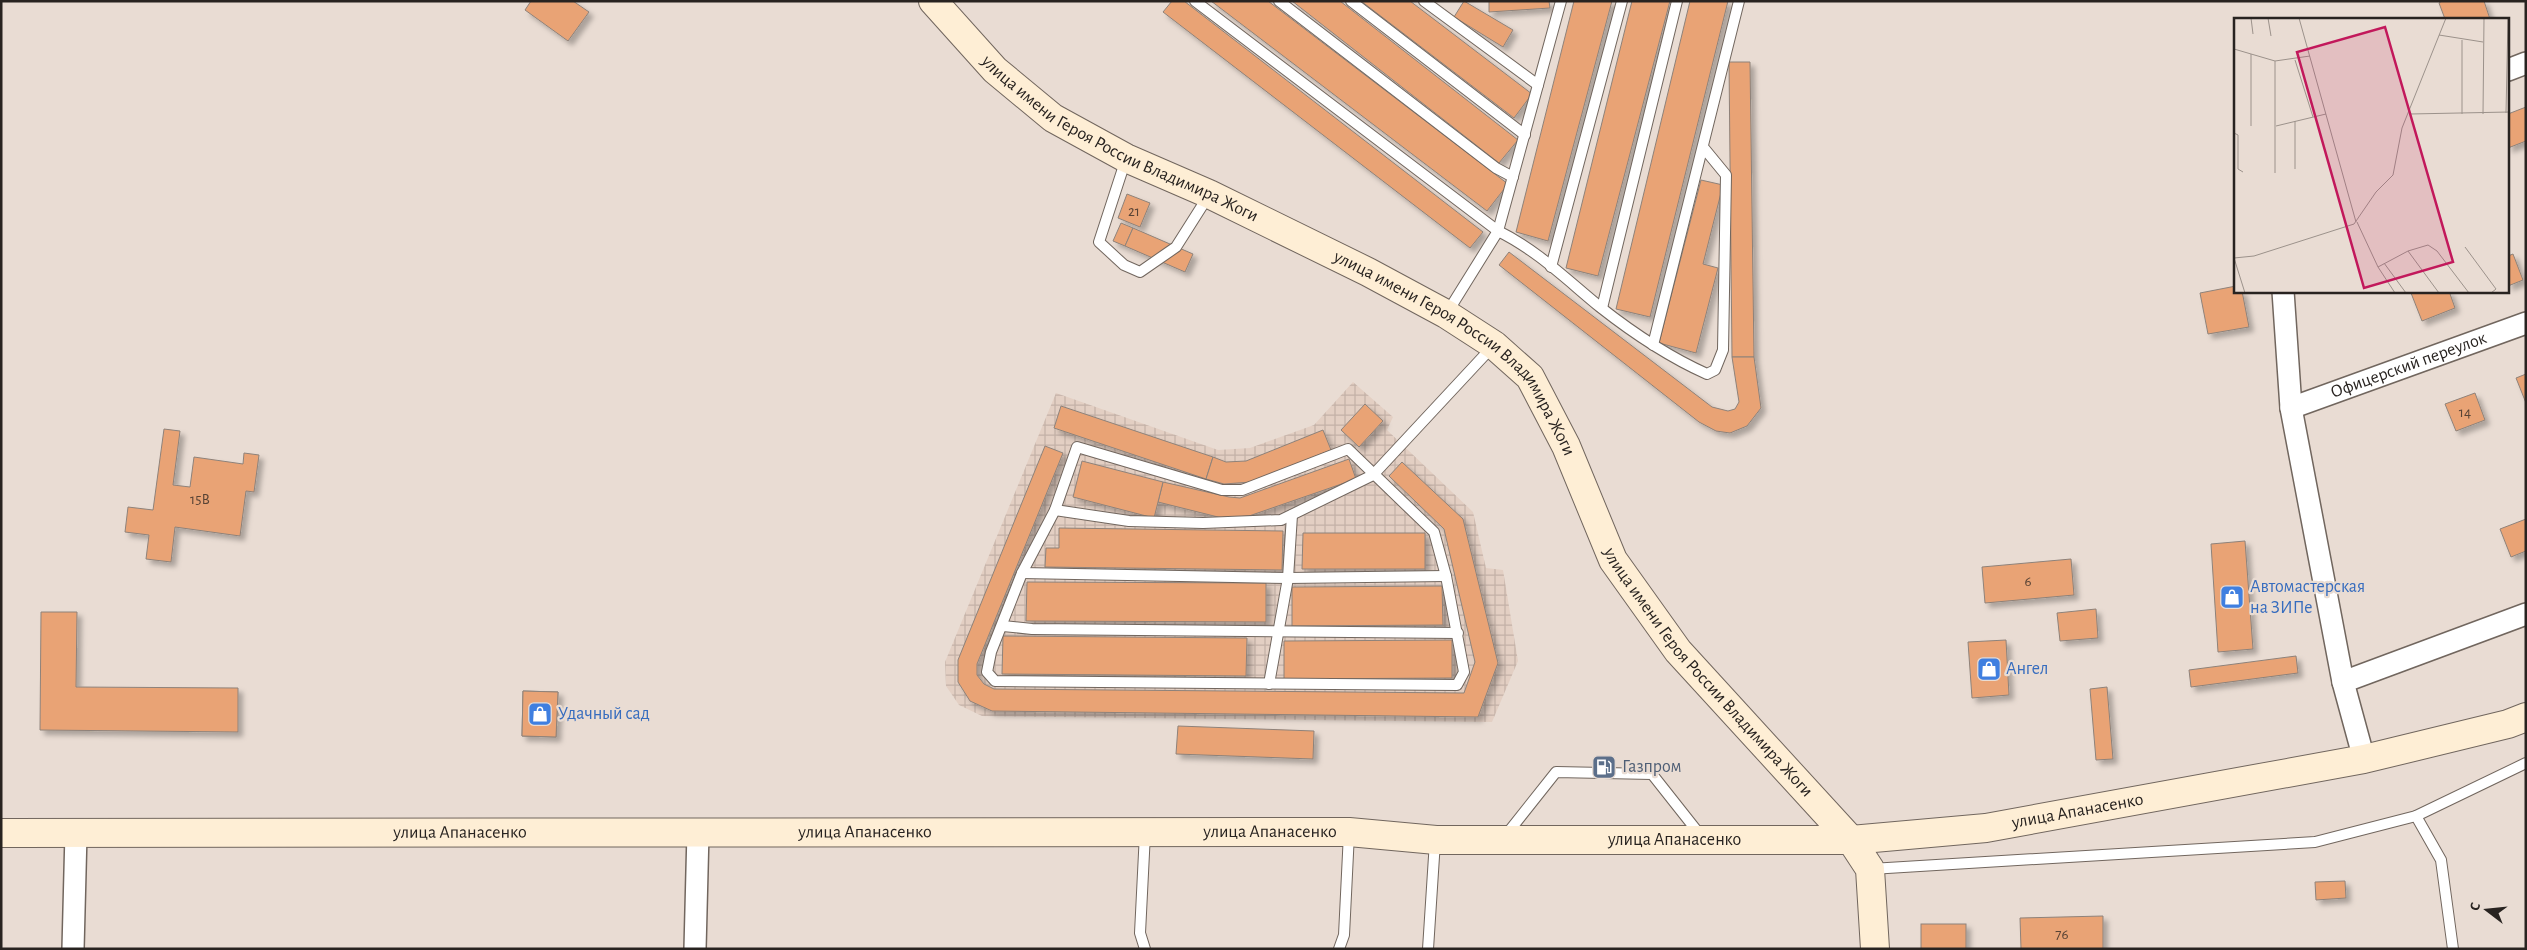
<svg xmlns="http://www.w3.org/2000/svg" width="2527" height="950" font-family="'Alegreya Sans',sans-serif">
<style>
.industrial{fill:url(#industrial-grid)}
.building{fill:#e9a374;stroke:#8e827a;filter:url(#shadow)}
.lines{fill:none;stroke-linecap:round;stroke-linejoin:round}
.lane-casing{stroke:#71665e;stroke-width:12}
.street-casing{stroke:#71665e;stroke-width:24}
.secondary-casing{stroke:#71665e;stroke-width:30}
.lane{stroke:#fff;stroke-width:10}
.street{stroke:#fff;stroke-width:21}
.secondary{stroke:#feeed5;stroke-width:28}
.labels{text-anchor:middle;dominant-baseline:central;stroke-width:4.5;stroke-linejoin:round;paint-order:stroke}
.number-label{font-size:15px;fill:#584335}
.street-label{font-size:18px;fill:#282320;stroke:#e9dcd3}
.shop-label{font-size:18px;fill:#366cbe;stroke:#e9dcd3;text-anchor:start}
.service-label{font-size:18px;fill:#4e5e75;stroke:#e9dcd3;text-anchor:start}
.inset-road{fill:none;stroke:#9c928b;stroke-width:1}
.view{fill:#c2185b;fill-opacity:0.15;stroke:#c2185b;stroke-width:2.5}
.inset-edge{fill:none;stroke:#282320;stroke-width:2.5}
</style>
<defs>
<pattern id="industrial-grid" width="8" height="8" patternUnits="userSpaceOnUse" patternTransform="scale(1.25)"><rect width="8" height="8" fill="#e3cfc3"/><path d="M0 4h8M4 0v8" fill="none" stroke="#c3b1a7"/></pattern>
<filter id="shadow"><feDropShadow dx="4.5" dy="4.5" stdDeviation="2.5" flood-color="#0004"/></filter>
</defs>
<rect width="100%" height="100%" fill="#e9dcd3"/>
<!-- industrial -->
<path class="industrial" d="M1353,382L1393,417L1387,430L1473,512L1486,568L1503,570L1518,661L1492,722L982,716L959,705L946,686L945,662L1056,393L1218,450L1250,448L1314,425Z"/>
<!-- building -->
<g class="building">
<path d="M531,1H573L589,12L568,41L525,10Z"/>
<path d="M1172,1H1184L1483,232L1470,248L1163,12Z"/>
<path d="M1211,1H1268L1508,184L1487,211Z"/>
<path d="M1292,1H1340L1518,140L1499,163Z"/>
<path d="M1361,1H1410L1532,94L1514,118Z"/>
<path d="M1464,1L1513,30L1503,47L1454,17Z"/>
<path d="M1489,1H1549L1550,8L1489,12Z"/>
<path d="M1574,1H1612L1548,241L1516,232Z"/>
<path d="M1632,1H1670L1598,276L1566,268Z"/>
<path d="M1690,1H1728L1650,317L1616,309Z"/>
<path d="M2442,1H2484L2490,19H2445L2439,3Z"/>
<path d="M1729,62H1750L1754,357H1732Z"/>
<path d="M2526,107V141L2508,148V114Z"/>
<path d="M1701,180L1723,185L1703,264L1718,268L1696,353L1659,343Z"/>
<path d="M1127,194L1150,203L1140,227L1118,218Z"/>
<path d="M1121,223L1133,228L1125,246L1113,241Z"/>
<path d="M1133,228L1193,254L1185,272L1125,246Z"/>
<path d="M1509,252L1712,407L1728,411L1735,409L1739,402L1732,357H1754L1761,408L1747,426L1730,433L1716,431L1699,422L1499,265Z"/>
<path d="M2513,254L2523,280L2508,286V256Z"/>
<path d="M2236,286V291H2242L2249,327L2208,334L2200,293Z"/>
<path d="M2415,291H2449L2455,308L2422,321L2411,293Z"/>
<path d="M2526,374V403L2516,378Z"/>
<path d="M2475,393L2485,420L2456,431L2445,404Z"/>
<path d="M1365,404L1383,421L1359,447L1341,430Z"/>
<path d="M1061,406L1213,457L1206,479L1054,428Z"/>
<path d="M164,429L180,431L173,485L190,487L194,457L243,464L244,453L259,455L254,492L246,491L240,536L175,527L171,562L146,559L149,535L125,532L128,507L153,510Z"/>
<path d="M1323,430L1331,450L1251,482L1224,484L1206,479L1213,457L1226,462L1246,461Z"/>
<path d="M1045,446L1063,453L977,664V675L984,684L994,689L1464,693L1475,662L1444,529L1389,476L1402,462L1463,519L1498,663L1478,717L992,711L970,701L958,682V660Z"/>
<path d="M1349,459L1356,479L1249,516L1222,518L1158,502L1163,482L1229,497L1240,498Z"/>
<path d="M1082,461L1163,482L1154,518L1073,497Z"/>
<path d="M2526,519V551L2511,557L2500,529Z"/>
<path d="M1059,528L1283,531L1282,570L1045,567L1046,548H1059Z"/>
<path d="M1303,533H1425V569H1302Z"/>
<path d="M2245,541L2253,649L2218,652L2211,544Z"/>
<path d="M2071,559L2074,595L1985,603L1982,567Z"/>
<path d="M1027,582L1266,583V622L1026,621Z"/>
<path d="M1442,586L1443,625L1292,626V587Z"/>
<path d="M2096,609L2098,638L2060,641L2057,613Z"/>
<path d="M41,612H77L76,687L238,688V732L40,730Z"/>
<path d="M1003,636L1247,638L1246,676L1002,674Z"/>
<path d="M1452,640V678L1284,679V641Z"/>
<path d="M2006,640L2009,695L1972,698L1968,642Z"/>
<path d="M2296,656L2298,673L2191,687L2189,670Z"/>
<path d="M2107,687L2113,759L2096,760L2090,689Z"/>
<path d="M523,691L558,692L556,737L522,736Z"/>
<path d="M523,691L558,692L556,737L522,736Z"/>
<path d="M1178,726L1314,731L1313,759L1176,754Z"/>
<path d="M2345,881L2346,898L2316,900L2315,882Z"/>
<path d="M2103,916V949H2021L2020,918Z"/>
<rect x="1921" y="924" width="45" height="25"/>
</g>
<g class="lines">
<!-- lane casing -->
<g class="lane-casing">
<g id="lane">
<path d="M1195,1L1498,231C1537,250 1567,280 1600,307C1633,333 1669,357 1707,374L1715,370L1723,350L1726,175L1703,147"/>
<path d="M1279,1L1496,168L1513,177"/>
<path d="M1351,1L1525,135"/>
<path d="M1424,1L1538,85"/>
<path d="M1126,159L1099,242L1124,265L1140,272L1176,247L1209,195"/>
<path d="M1551,267L1622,1"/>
<path d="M1602,308L1677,1"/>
<path d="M1447,313L1498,231L1561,1"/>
<path d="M1653,345L1739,1"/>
<path d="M1077,447L1222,490H1242L1348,449L1434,532L1446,576L1464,672L1457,685L995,681L987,672L991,652L1022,573L1055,510Z"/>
<path d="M1055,510L1129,521L1203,523L1281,520L1373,475L1494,345"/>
<path d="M1022,573L1288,578L1446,576"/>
<path d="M1003,626L1032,629L1458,633"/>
<path d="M1269,684L1288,578L1292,515"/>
<path d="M2416,816L2441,860L2453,949"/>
<path d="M1145,833L1140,933L1145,949"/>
<path d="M1506,835L1556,772L1652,774L1701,836"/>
<path d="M1871,869L2315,842L2416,816L2526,763"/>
<path d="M1339,949L1344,935L1349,833"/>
<path d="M1428,949L1435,841"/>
</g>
</g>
<!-- street casing -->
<g class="street-casing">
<g id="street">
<path d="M2508,70L2526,63"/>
<path d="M2283,291L2291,408L2343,682L2364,759"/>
<path id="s1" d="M2291,408L2526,323"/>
<path d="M2343,682L2526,614"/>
<path d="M73,949L76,833"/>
<path d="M695,949L698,832"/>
</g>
</g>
<!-- secondary casing -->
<g class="secondary-casing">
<g id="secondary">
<path id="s2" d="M933,1L995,70L1053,118L1126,158L1209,194L1368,272L1446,314L1494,345L1530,377L1566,446L1613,560L1678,651L1851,840L1870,869L1875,949"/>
<path id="s3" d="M1,833L1349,832L1436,840H1851L1986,828L2364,759L2508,724L2526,717"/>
</g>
</g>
<!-- lane -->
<use href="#lane" class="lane"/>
<!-- street -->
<use href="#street" class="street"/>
<!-- secondary -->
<use href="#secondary" class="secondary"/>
</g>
<!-- icons -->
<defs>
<g id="shop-square" transform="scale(1.25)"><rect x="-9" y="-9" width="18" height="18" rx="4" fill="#3f7fe0" stroke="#e9dcd3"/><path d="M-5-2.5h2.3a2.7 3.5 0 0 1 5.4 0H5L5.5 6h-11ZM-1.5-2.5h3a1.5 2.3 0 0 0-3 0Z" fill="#fff"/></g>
<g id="fuel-square" transform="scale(1.25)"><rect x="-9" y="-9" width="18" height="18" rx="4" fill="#5c6f8a" stroke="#e9dcd3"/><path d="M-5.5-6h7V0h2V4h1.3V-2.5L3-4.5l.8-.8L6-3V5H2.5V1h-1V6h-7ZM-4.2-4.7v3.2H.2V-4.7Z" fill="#fff"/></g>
</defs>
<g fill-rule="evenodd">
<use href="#shop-square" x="2232" y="597"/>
<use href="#shop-square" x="1989" y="669"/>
<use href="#shop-square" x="540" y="714"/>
<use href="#fuel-square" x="1604" y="767"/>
</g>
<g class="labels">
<!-- number labels -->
<g class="number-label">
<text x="1134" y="211">21</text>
<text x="2465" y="412">14</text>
<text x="200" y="499">15В</text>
<text x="2028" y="581">6</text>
<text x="2062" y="934">76</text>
</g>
<!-- street labels -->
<g class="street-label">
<text stroke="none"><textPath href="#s2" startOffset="236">улица имени Героя России Владимира Жоги</textPath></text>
<text stroke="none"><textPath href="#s2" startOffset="641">улица имени Героя России Владимира Жоги</textPath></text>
<text stroke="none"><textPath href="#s1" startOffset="125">Офицерский переулок</textPath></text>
<text stroke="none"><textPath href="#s2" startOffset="1061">улица имени Героя России Владимира Жоги</textPath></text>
<text stroke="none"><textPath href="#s3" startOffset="2079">улица Апанасенко</textPath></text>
<text stroke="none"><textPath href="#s3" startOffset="459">улица Апанасенко</textPath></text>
<text stroke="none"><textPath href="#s3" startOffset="864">улица Апанасенко</textPath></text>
<text stroke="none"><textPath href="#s3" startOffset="1269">улица Апанасенко</textPath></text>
<text stroke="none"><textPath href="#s3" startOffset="1674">улица Апанасенко</textPath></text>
</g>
<!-- shop labels -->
<g class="shop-label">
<text x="2250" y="587">Автомастерская<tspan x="2250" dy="21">на ЗИПе</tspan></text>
<text x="2006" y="669">Ангел</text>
<text x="558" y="714">Удачный сад</text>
</g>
<!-- service labels -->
<g class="service-label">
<text x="1622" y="767">Газпром</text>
</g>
</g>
<!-- overview -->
<g transform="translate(2234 18)">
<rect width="275" height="275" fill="#e9dcd3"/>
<path class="inset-road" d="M17,0L19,16M34,0L37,18M65,0L122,204M205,17L249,24M0,31L41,43L76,38M61,42L79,99M272,95L274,0M176,96L275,94M228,96V22M249,96L250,0M61,103V151M17,108V36M42,108L92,96M0,115L4,117V151L9,154M41,155V43M123,204L144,249L161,275M231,229L262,271L257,275M174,233L205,275M0,240L11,275M0,240L20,238L120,206L142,174L159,157L168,110L212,0M150,245L172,275M144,249L174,233L194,227L203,233L235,275"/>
<path class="view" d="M151,9L219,244L130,270L63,34Z"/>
<rect width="275" height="275" class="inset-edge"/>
</g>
<!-- border -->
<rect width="2527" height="950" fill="none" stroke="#282320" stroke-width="5"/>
<!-- north arrow -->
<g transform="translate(2487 910) rotate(286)" stroke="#e9dcd3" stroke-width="4" paint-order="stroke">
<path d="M0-4L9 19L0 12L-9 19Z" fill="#282320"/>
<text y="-8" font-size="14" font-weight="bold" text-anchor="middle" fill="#282320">С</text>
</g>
</svg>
